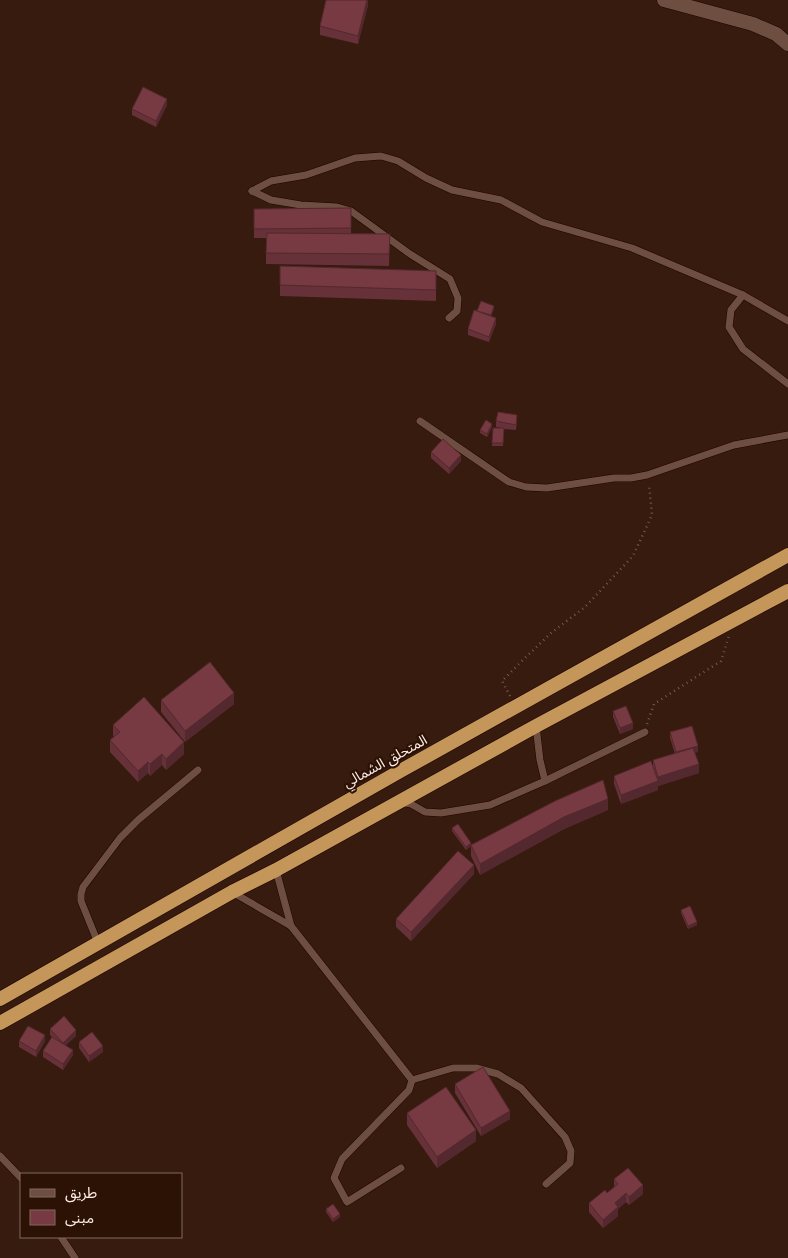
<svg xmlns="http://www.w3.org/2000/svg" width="788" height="1258" font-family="Montserrat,'Noto Sans Arabic',sans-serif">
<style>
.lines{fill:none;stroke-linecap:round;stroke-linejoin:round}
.service-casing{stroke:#1c0400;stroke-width:8}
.minor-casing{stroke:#1c0400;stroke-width:15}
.trunk-casing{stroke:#1c0400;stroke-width:15}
.path{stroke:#725b4f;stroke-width:2.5;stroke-dasharray:1 4;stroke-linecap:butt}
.service{stroke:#6e4e40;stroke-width:7}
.minor{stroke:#6e4e40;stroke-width:14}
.trunk{stroke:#c59659;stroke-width:14}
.wall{fill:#663139}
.shaded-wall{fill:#53282e}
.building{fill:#773942;stroke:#53282e}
.labels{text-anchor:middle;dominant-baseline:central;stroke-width:4.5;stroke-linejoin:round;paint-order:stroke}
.street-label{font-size:14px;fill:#feeee7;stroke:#2c1105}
</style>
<rect width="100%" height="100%" fill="#361b0e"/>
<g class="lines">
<!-- service casing -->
<g class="service-casing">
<g id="service">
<path d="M252,191L271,181L306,175L355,158L381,156L398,161L426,178L452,190L501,200L542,222L632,248L743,295L788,321"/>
<path d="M252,191L271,200L301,205L337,207L351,211L410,254L450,279L458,298L457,311L449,318"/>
<path d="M743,295L731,310L729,327L743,349L788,384"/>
<path d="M420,421L509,482L526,487L547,488L614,478H631L647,475L734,445L788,435"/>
<path d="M536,726L540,760L545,781"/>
<path d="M401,802L411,804L425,812L441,813L490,805L545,781L645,732"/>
<path d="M276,870L291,926"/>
<path d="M232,892L291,926L412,1080"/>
<path d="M98,943L81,901V894L83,887L120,838L138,820L198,770"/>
<path d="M412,1080L453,1068H476L498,1074L521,1088L565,1137L571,1151L570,1163L546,1184"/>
<path d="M0,1156L21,1178"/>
<path d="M401,1168L347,1202L334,1178L342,1159L409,1090L412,1080"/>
<path d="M61,1237L75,1258"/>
</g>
</g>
<!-- minor casing -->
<g class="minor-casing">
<path id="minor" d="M664,0L753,24L776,34L788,44"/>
</g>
<!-- trunk casing -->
<g class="trunk-casing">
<g id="trunk">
<path d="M0,999L402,770L788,555"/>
<path d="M0,1023L232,892L276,870L536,726L788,591"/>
</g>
</g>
<!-- path -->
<g class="path">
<path d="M510,696L502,681L525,658L551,633L585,607L633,556L652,515L649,484"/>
<path d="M647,724L654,704L721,661L729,636"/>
</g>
<!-- service -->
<use href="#service" class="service"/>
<!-- minor -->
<use href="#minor" class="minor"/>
<!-- trunk -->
<use href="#trunk" class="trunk"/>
</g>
<!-- wall -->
<g class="wall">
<path d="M368,0V5L358,44L320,35V26Z"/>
<path d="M167,105L156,127L132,115V109Z"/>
<path d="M351,208V234H390L389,266L266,264V238H254V209Z"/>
<path d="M280,266L436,271V301L280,296Z"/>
<path d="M494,309L491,316L496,324L489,342L468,335V329L477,311Z"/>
<path d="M496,421H517L516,430L504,429L503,446H492L493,428H502L496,427Z"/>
<path d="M492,427L487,437L480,433V430Z"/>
<path d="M431,452L461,461L449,474L431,458Z"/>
<path d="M161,700L234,704L185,742L161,712Z"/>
<path d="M613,711L633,729L620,734L613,717Z"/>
<path d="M113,725L184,754L166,770L162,765L150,776L148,773L138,782L110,752V740L114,737L113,736Z"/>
<path d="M670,732L698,752H695L699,773L658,786V790L621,804L614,784V776L653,768V760L675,754L670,738Z"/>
<path d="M608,810L564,829L480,875L471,856V846L466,850L452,831V828L471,845Z"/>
<path d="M474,874L411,941L396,927V919Z"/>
<path d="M681,910L697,925L688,929L681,913Z"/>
<path d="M50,1029L76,1036L66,1045L73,1055L63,1070L43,1057V1051L52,1037L50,1035Z"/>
<path d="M19,1041H45L36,1057L19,1047Z"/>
<path d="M79,1042L103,1052L89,1062L79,1048Z"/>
<path d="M455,1084L510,1119L481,1136L455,1093Z"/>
<path d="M407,1113L476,1141L437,1168L407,1125Z"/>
<path d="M614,1179L643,1194L629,1205L626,1202L618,1209V1216L603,1228L589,1212V1203L607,1193L614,1187Z"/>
<path d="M326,1209L340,1217L333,1222L326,1212Z"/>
</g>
<!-- shaded-wall -->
<g class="shaded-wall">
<path d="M367,0H368V5L358,44V36Z"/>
<path d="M167,99V105L156,127V121Z"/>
<path d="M496,318V324L489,342V337Z"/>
<path d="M492,424V427L487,437V434Z"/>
<path d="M461,455V461L449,474V468Z"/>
<path d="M234,693V704L185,742V731Z"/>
<path d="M633,723V729L620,734V728Z"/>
<path d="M184,742V754L166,770V759Z"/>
<path d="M698,746V752L676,758V752Z"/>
<path d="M162,754V765L150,776V764Z"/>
<path d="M148,762V773L138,782V771Z"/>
<path d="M699,764V773L658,786V790L621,804V795L658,781V777Z"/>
<path d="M608,799V810L564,829L480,875V864L564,817Z"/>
<path d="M471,843V846L466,850V847Z"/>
<path d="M474,865V874L411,941V932Z"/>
<path d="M697,922V925L688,929V926Z"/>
<path d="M76,1030V1036L63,1048V1043Z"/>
<path d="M45,1035V1041L36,1057V1051Z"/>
<path d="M103,1046V1052L89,1062V1056Z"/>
<path d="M73,1050V1055L63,1070V1064Z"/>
<path d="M510,1111V1119L481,1136V1128Z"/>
<path d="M476,1130V1141L437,1168V1157Z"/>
<path d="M643,1185V1194L629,1205V1197Z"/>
<path d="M626,1193V1202L618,1209V1216L603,1228V1220L615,1203Z"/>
<path d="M340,1214V1217L333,1222V1219Z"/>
</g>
<!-- building -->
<g class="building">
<path d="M326,0H367L358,36L320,26Z"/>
<path d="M143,87L167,99L156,121L132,109Z"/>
<path d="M351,208V228L254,229V209Z"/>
<path d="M267,233L390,234L389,254L266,253Z"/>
<path d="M280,266L436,271V290L280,285Z"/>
<path d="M481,301L494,306L491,315L477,311Z"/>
<path d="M474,310L496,318L489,337L468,329Z"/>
<path d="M498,412L517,415L516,425L496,421Z"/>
<path d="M486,420L492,424L487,434L480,430Z"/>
<path d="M493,428H504L503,443H492Z"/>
<path d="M443,439L461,455L449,468L431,452Z"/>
<path d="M210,662L234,693L185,731L161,700Z"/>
<path d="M144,697L184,742L166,759L162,754L150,764L148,762L138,771L110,740L120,732L113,725Z"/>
<path d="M626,706L633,723L620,728L613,711Z"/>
<path d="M692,726L698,746L676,752L670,732Z"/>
<path d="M693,748L699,764L658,777L653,760Z"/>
<path d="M651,761L658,781L621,795L614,776Z"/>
<path d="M603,780L608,799L564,817L480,864L471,845L555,801Z"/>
<path d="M458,824L471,843L466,847L452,828Z"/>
<path d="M458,851L474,865L411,932L396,919Z"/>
<path d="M690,906L697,922L688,926L681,910Z"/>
<path d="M64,1016L76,1030L63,1043L50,1029Z"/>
<path d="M28,1026L45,1035L36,1051L19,1041Z"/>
<path d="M92,1032L103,1046L89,1056L79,1042Z"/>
<path d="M52,1037L73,1050L63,1064L43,1051Z"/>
<path d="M483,1067L510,1111L481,1128L455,1084Z"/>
<path d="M446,1087L476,1130L437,1157L407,1113Z"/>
<path d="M628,1168L643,1185L629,1197L626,1193L615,1203L618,1207L603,1220L589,1203L605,1190L607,1193L618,1184L614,1179Z"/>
<path d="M333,1204L340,1214L333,1219L326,1209Z"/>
</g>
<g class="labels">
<!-- street labels -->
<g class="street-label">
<text transform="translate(385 761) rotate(-29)">المتحلق الشمالي</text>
</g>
</g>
<!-- legend -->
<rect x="20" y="1173" width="162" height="65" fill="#2c1105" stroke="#80695f"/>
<rect x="30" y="1189" width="25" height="8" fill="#6e4e40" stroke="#80695f"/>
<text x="65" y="1198" font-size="15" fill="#feeee7">طريق</text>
<rect x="30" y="1210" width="25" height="15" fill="#773942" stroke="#80695f"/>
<text x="65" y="1223" font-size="15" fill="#feeee7">مبنى</text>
</svg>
